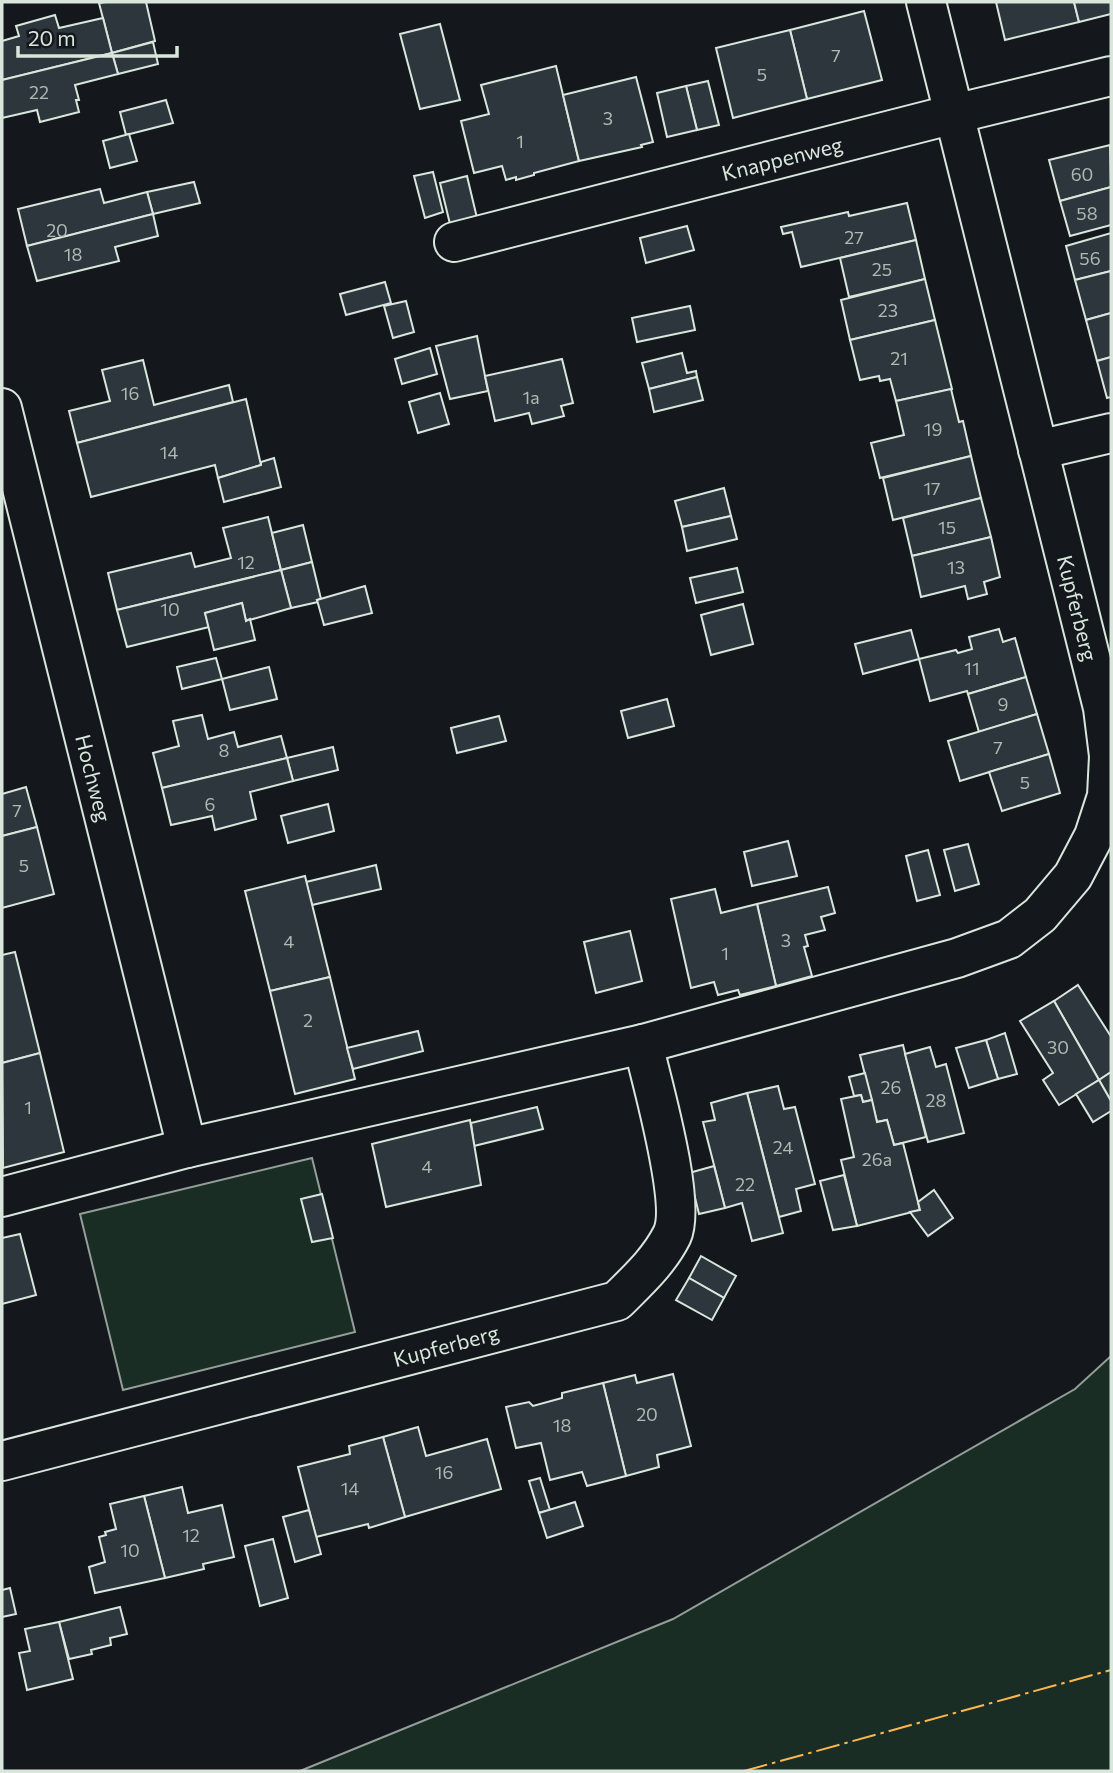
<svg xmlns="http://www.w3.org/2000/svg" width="1113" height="1773" font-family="Commissioner,sans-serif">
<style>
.green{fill:#1a2d24;stroke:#939e99;stroke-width:2}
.building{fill:#2c363c;stroke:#d8e6dc;stroke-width:2}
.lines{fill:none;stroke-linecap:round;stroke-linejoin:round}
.minor-casing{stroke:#d8e6dc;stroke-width:42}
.minor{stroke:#14181c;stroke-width:38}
.power{stroke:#ffb74d;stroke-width:2;stroke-dasharray:24 5 3.5 5;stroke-linecap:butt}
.labels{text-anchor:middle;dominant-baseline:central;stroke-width:5;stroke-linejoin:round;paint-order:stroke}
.number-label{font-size:18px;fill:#adbab4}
.street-label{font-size:21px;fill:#d8e6dc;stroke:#14181c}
</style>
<rect width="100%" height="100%" fill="#14181c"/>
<!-- green -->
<g class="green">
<path d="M312,1158L355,1332L123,1390L80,1214Z"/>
<path d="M1111,1356V1771H300L673,1619L1075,1389Z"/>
</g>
<!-- building -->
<g class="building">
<path d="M106,2H146L155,41L112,53L99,3Z"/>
<path d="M996,2H1074L1079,22L1005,40Z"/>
<path d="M1074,2H1111V14L1079,22Z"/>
<path d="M864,11L882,80L807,99L790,30Z"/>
<path d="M55,15L59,28L103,18L112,53L2,80V41L19,36L16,26Z"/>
<path d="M440,24L460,100L420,109L400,34Z"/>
<path d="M790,30L807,99L733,118L716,48Z"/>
<path d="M153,42L158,64L118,74L112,53Z"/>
<path d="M112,53L118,74L75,85L79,100H76L79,112L40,122L37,110L2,118V80Z"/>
<path d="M556,66L579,161L534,173V175L516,180V177L506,180L502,166L474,173L461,121L489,114L481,85Z"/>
<path d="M636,77L653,142L641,145L642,147L579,161L563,95Z"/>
<path d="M708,81L719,125L697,130L686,86Z"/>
<path d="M686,86L697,130L667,137L657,93Z"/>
<path d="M166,100L173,123L126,135L120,112Z"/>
<path d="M129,134L137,161L110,168L103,141Z"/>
<path d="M1110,145L1111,187L1060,201L1049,160Z"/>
<path d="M433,172L443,212L425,218L414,176Z"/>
<path d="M467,176L477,218L450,224L440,183Z"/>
<path d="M194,182L200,203L153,214L147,192Z"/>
<path d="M1111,187V225L1070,236L1060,201Z"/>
<path d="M100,189L104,203L147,192L153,214L27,246L18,209Z"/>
<path d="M907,203L916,240L801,267L792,232L783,234L781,227L848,212L849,216Z"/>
<path d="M153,214L158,236L115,247L119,261L37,281L27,246Z"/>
<path d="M687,226L694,250L646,263L640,238Z"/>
<path d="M1111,233V271L1075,280L1066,246Z"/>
<path d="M916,240L925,279L849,297L840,258Z"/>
<path d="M1111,271V313L1086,320L1075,280Z"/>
<path d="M925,279L935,320L850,340L841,300Z"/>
<path d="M385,282L391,303L346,315L340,294Z"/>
<path d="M406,301L414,332L393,338L384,306Z"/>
<path d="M690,306L695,330L637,342L632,318Z"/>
<path d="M1111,313V357L1097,361L1086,320Z"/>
<path d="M935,320L952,389L896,401L890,379L880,381L879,376L860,380L850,340Z"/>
<path d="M477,336L488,391L450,399L436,346Z"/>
<path d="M430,348L437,374L402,384L395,359Z"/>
<path d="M682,353L687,373L696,371L697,377L649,389L642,363Z"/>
<path d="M1111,357V397L1107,398L1097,361Z"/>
<path d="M562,359L573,403L561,406L564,416L532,424L529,413L495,421L485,376Z"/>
<path d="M143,360L154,405L229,385L233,402L77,443L69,411L110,401L102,370Z"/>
<path d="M697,377L703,400L654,412L649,389Z"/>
<path d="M951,389L959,422L963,421L971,456L880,478L871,443L904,435L896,401Z"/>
<path d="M440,393L449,424L418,433L409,402Z"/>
<path d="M246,399L261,465L218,478L215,465L91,497L77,443Z"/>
<path d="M971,456L981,498L893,520L883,478Z"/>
<path d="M274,458L281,487L224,502L218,478L261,465V462Z"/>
<path d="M724,488L731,516L682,527L675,501Z"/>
<path d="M981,498L991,537L912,556L903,518Z"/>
<path d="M731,516L737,539L687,551L682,527Z"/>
<path d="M268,517L281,570L117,610L108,573L191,553L195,567L231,558L223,528Z"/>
<path d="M303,525L312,562L281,570L272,533Z"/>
<path d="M991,537L1000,577L984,582L987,594L968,599L965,586L921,597L912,556Z"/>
<path d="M312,562L321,599L317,600L318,602L291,608L281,570Z"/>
<path d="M737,568L743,592L696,603L690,578Z"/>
<path d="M281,570L291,608L246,621L242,603L205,613L209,627L127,647L117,610Z"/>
<path d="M365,586L372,613L324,625L317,600Z"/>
<path d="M242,603L246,621L250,619L255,640L214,650L205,613Z"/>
<path d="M743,604L753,644L711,655L701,615Z"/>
<path d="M999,629L1003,642L1015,638L1026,677L968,694L967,691L930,701L919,659L956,650L958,653L972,649L969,637Z"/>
<path d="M911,630L919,659L863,674L855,644Z"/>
<path d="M216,658L222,679L182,689L177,667Z"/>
<path d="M269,667L277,699L230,710L222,679Z"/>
<path d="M1026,677L1037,714L979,732L968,694Z"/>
<path d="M667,699L674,726L628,738L621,711Z"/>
<path d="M1037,714L1049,754L960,781L948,741Z"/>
<path d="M202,715L208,739L234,732L238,747L281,736L287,758L162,788L153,753L179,746L173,721Z"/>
<path d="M499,716L506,741L457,753L451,728Z"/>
<path d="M333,747L338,770L293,781L287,758Z"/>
<path d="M1049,754L1060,793L1002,811L989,772Z"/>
<path d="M287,758L293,781L250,792L256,819L215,830L212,816L171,825L162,788Z"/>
<path d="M26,787L37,827L2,836V794Z"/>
<path d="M328,804L334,831L288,843L281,816Z"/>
<path d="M37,827L54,894L2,908V836Z"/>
<path d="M788,841L797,876L752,886L744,852Z"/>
<path d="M968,844L979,884L955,891L944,850Z"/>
<path d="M928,850L940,895L917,901L906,856Z"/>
<path d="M376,865L381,889L312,905L306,882Z"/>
<path d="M305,876L330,977L270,991L245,891Z"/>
<path d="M828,887L835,913L821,917L825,930L805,935L808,946L804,947L812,976L776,986L757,904Z"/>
<path d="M715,889L721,913L757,904L776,986L740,995L738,990L718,995L714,982L691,988L671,899Z"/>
<path d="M630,931L642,981L596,993L584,942Z"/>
<path d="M15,952L40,1053L2,1063V955Z"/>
<path d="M330,977L355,1079L295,1094L270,991Z"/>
<path d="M1078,985L1110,1035L1111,1034V1072L1099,1080L1054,1001Z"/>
<path d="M1054,1001L1099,1080L1059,1105L1043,1080L1053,1073L1020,1021Z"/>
<path d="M418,1031L423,1051L353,1069L347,1048Z"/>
<path d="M1005,1033L1017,1074L998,1079L986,1040Z"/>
<path d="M986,1040L998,1079L969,1088L956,1048Z"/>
<path d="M903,1045L926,1137L894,1145L887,1120L877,1122L860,1055Z"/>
<path d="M930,1047L936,1067L946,1064L964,1133L928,1142L905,1054Z"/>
<path d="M40,1053L64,1152L3,1168L2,1063Z"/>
<path d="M1111,1072V1101L1099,1080Z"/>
<path d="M865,1073L872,1100L863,1102L861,1095L854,1096L849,1077Z"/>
<path d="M1099,1080L1111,1101V1111L1093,1122L1076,1094Z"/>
<path d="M778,1086L784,1109L795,1107L815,1184L796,1189L801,1211L779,1217L747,1093Z"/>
<path d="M747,1093L783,1233L752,1241L742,1203L725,1208L703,1122L715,1120L711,1103Z"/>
<path d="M861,1095L863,1102L872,1100L877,1122L887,1120L894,1145L903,1143L920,1210L857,1226L841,1160L854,1157L841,1099Z"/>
<path d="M537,1107L543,1129L474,1146L471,1123Z"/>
<path d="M470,1120L481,1185L386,1207L372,1144Z"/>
<path d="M714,1166L725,1208L699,1214L689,1173Z"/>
<path d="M844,1175L857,1226L833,1230L820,1181Z"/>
<path d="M934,1190L953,1218L928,1236L910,1212L920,1210L918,1202Z"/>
<path d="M322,1194L333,1238L312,1242L301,1199Z"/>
<path d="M20,1234L36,1295L2,1304V1238Z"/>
<path d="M701,1256L736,1276L724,1298L689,1278Z"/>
<path d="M689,1278L724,1298L712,1320L676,1300Z"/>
<path d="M673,1374L691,1446L657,1455L659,1467L626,1476L603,1383L635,1375L637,1383Z"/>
<path d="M603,1383L626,1476L587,1486L582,1472L550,1480L541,1443L516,1448L506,1407L529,1402L533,1406L562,1398V1393Z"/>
<path d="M418,1427L426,1456L487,1439L501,1489L405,1517L383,1437Z"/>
<path d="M383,1437L405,1517L369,1528L368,1524L316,1537L298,1467L350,1454L349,1446Z"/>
<path d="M540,1478L550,1510L539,1513L529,1481Z"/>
<path d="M182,1487L188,1513L222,1505L234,1557L203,1564L204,1569L165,1578L144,1496Z"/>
<path d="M144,1496L165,1578L95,1593L89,1567L105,1562L99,1537L106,1535L105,1532L116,1529L110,1504Z"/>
<path d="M575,1502L583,1526L547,1538L539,1513Z"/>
<path d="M309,1510L321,1554L295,1562L283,1517Z"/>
<path d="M273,1539L288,1598L260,1606L245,1546Z"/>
<path d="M10,1588L16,1614L2,1617V1590Z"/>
<path d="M120,1607L127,1634L110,1638L111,1645L91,1650L92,1654L69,1659L59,1622Z"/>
<path d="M59,1622L73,1679L27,1690L19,1653L30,1651L25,1629Z"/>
</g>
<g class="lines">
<!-- minor casing -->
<g class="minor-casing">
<g id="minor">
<path d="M454,242L954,114L1111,76"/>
<path d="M2,408L187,1148"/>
<path d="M1038,450L1111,433"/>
<path d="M2,1197L187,1148L643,1044L957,958L1009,939L1040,915L1073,876L1094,836L1107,796L1109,756L1103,708L926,2"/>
<path d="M2,1461L617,1301C638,1280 659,1261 672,1235C687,1203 652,1083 643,1044"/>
</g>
</g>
<!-- minor -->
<use href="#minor" class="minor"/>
<!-- power -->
<path class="power" d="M744,1771L1111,1670"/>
</g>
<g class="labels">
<!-- number labels -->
<g class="number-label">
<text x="836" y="55">7</text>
<text x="762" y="74">5</text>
<text x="39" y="92">22</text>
<text x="608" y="118">3</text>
<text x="520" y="141">1</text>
<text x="1082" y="174">60</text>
<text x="1087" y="213">58</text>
<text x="57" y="230">20</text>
<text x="854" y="237">27</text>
<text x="73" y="254">18</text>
<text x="1090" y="258">56</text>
<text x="882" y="269">25</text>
<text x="888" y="310">23</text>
<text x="899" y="358">21</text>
<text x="130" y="393">16</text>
<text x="531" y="397">1a</text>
<text x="933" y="429">19</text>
<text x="169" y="452">14</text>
<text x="932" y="488">17</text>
<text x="947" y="527">15</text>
<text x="246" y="562">12</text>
<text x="956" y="567">13</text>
<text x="170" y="609">10</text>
<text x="972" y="668">11</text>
<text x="1003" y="704">9</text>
<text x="998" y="747">7</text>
<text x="224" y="750">8</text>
<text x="1025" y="782">5</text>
<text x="210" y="804">6</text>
<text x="17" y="810">7</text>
<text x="24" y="865">5</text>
<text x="786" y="940">3</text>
<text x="289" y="941">4</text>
<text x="725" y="953">1</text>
<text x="308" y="1020">2</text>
<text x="1058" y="1047">30</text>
<text x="891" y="1087">26</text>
<text x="936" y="1100">28</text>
<text x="28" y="1107">1</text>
<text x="783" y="1147">24</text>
<text x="877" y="1159">26a</text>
<text x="427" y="1166">4</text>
<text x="745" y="1184">22</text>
<text x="647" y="1414">20</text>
<text x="562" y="1425">18</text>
<text x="444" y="1472">16</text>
<text x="350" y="1488">14</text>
<text x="191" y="1535">12</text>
<text x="130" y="1550">10</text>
</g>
<!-- street labels -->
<g class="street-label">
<text transform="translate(782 158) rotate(-14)">Knappenweg</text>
<text transform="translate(1078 608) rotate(76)">Kupferberg</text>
<text transform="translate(94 778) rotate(76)">Hochweg</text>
<text transform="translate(446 1345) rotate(-15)">Kupferberg</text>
</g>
</g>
<!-- border -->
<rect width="1113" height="1773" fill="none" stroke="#d8e6dc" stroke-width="7"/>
<!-- scale -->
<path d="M18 46v10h159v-10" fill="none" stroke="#d8e6dc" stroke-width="3.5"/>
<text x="28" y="46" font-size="21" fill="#d8e6dc" stroke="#14181c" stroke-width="5" paint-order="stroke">20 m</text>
</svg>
